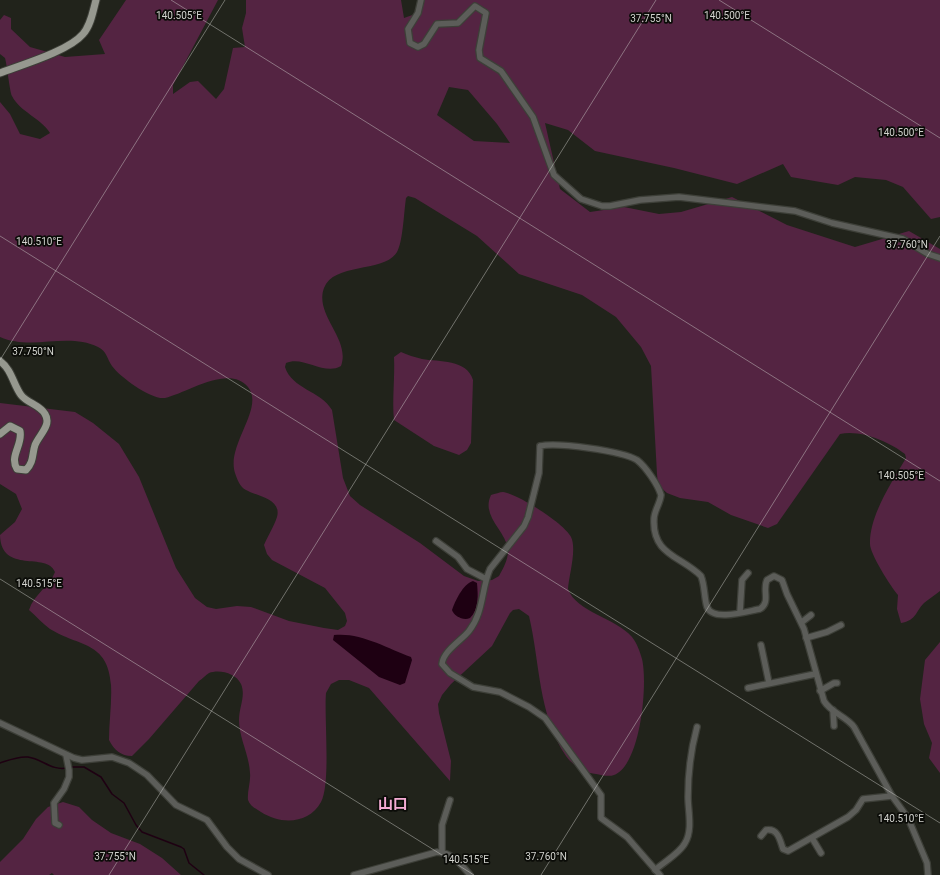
<svg xmlns="http://www.w3.org/2000/svg" width="940" height="875" font-family="Roboto,'Noto Sans JP',sans-serif">
<style>
.green{fill:#542442;fill-rule:evenodd}
.water{fill:#1e0012}
.lines{fill:none;stroke-linecap:round;stroke-linejoin:round}
.stream{stroke:#1e0012;stroke-width:1.5}
.minor-casing{stroke:#3d3f38;stroke-width:8}
.major-casing{stroke:#3d3f38;stroke-width:9}
.minor{stroke:#5c5d59;stroke-width:5.5}
.major{stroke:#96988f;stroke-width:7}
.ticks{fill:none;stroke:#d2d3ce;stroke-width:1;stroke-opacity:0.45}
.labels{text-anchor:middle;dominant-baseline:central;stroke-width:3.5;stroke-linejoin:round;paint-order:stroke}
.quarter-label{font-size:15px;font-weight:bold;fill:#f4abd4;stroke:#0b0c08}
.ticks-label{font-size:10px;text-anchor:middle;fill:#d2d3ce;stroke:#0b0c08;stroke-width:3.5;stroke-linejoin:round;paint-order:stroke}
</style>
<rect width="100%" height="100%" fill="#21231b"/>
<!-- green -->
<g class="green">
<path d="M126,0H218L173,85V94L190,82L198,81L216,99L224,89L233,48L245,47L242,28L246,13V0H401L404,18L418,13L423,0H940V217L931,219L903,187L886,180L855,177L838,185L791,177L783,164L737,184L674,168L595,151L568,130L545,123L560,189L590,212L624,207L659,214L681,212L732,197L787,225L855,247L909,231L940,249V591C935,595 929,599 924,603C915,612 917,620 901,623L897,609L898,595C891,587 870,554 870,544C869,516 892,482 906,458L905,454C890,442 860,429 840,434L777,524L768,528L731,515L708,502L680,498L667,493L658,485L657,474L651,366L641,347L616,317L582,295L519,274L477,236L415,198L408,196L406,198C404,211 403,242 397,252C385,273 334,262 324,288C314,315 351,339 341,366C324,376 303,355 286,363L285,367C292,389 321,391 332,410L343,478L350,496L360,505L420,543L464,576L478,581L492,580L499,576C503,569 509,558 508,549C505,530 481,516 491,495C495,494 500,492 503,492C518,494 565,524 571,537C577,549 569,575 568,589C576,612 616,618 632,637C637,643 640,652 642,659C648,683 641,765 614,775C609,777 601,775 596,774C585,773 572,765 566,756C538,715 540,662 529,616L519,609L513,610L510,613L492,646L451,684L442,695L438,704L439,713L451,761L450,781L369,688L349,680H339L331,684L326,693C324,717 331,784 321,802C309,824 281,825 261,812C256,809 250,806 248,800C247,792 251,781 250,773C249,754 239,738 239,720C239,707 246,696 241,684C236,673 219,669 209,673C206,675 202,679 199,681L149,739L132,756C121,756 114,750 109,740C109,722 112,703 111,685C108,641 79,647 50,629C43,624 36,616 29,610C34,594 50,586 55,572C47,551 1,575 0,535L15,522L22,509L16,494L0,484V403L75,412L93,423L119,444L139,477L176,568L195,598L207,607L216,609L237,606L251,607L289,621L324,628L338,630L345,626L347,621L345,613L325,588L272,560L267,554L264,545C268,536 274,526 277,517C282,498 256,496 246,490C240,487 237,479 235,473C226,445 265,408 248,387C229,364 187,393 165,398C151,400 120,377 112,366C107,359 107,351 98,347C67,332 32,351 0,337V102L10,114L20,134L40,139L50,133C41,118 20,112 12,96C10,93 7,65 5,58L0,54V20L4,15L11,18V29L30,47L65,57L105,54L99,40ZM449,87L468,90L497,124L510,143L474,141L437,115Z"/>
<path d="M401,352C407,355 415,357 422,359C439,362 467,359 473,380L471,443L467,450L459,455L434,446L394,420C392,399 395,378 394,357Z"/>
<path d="M940,642V773L929,758L932,743L924,724L920,699L925,660Z"/>
<path d="M63,802L79,807L92,820L111,833L140,844L162,858L181,875H54L52,873L49,875H0V862L23,839L36,819L48,807Z"/>
</g>
<!-- water -->
<g class="water">
<path d="M473,581L477,583C478,595 479,609 470,618C463,621 454,616 452,610C455,601 463,584 473,581Z"/>
<path d="M334,635C360,632 387,648 411,657L412,660L405,683L400,685L379,677L333,640Z"/>
</g>
<g class="lines">
<!-- stream -->
<g class="stream">
<path d="M0,763C9,760 18,756 28,757C42,759 52,771 67,768"/>
<path d="M70,767H84L101,777L112,794L124,803L136,825L142,832L181,847L184,849L189,863L204,875"/>
</g>
<!-- minor casing -->
<g class="minor-casing">
<g id="minor">
<path d="M421,0L418,13L408,29L410,43L418,47L424,44L437,24L458,23L475,6L486,13L479,50L480,58L501,71L533,117L554,175L581,199L602,206H610L640,200L679,197L795,211L832,223L903,239L928,254L940,258"/>
<path d="M436,541L458,557L467,569L486,579"/>
<path d="M740,612L742,580L748,573"/>
<path d="M802,622L811,615"/>
<path d="M806,638L827,632L841,625"/>
<path d="M761,645L769,683"/>
<path d="M748,688L815,674"/>
<path d="M820,691L834,683H837"/>
<path d="M833,710L834,726"/>
<path d="M0,723L74,758L82,760L112,757L129,763L147,775L176,805L207,820L227,847L239,859L268,875"/>
<path d="M59,825L55,823L54,803L64,789L69,777V770L66,755"/>
<path d="M761,836L766,830C778,828 780,840 783,849L788,851L848,817L856,810L863,799L892,796"/>
<path d="M812,838L821,853"/>
<path d="M442,852V825L450,800"/>
<path d="M655,870C664,862 680,853 685,843C693,830 688,811 688,797C688,773 691,749 697,727"/>
<path d="M354,875L437,852C453,853 460,863 470,875"/>
<path d="M660,875L627,837L601,818V795L545,718L529,707L500,692L473,687L450,673L442,664C443,651 462,640 469,631C484,612 481,590 490,569L524,526L528,517L539,473L540,446C557,442 622,451 637,460C646,467 658,485 661,495C660,504 654,511 654,519C652,555 681,556 701,576C705,586 704,597 707,607C713,622 748,611 760,609C771,602 762,590 767,580L774,576L782,580L787,594L804,629L824,701C831,713 846,716 854,727L892,796L908,818L927,863L928,875"/>
</g>
</g>
<!-- major casing -->
<g class="major-casing">
<g id="major">
<path d="M0,73C21,65 69,51 83,34C91,25 93,11 96,0"/>
<path d="M0,361C12,370 13,384 21,395C27,403 40,405 45,414C52,425 39,435 35,445C32,454 34,462 26,470L17,469C9,456 23,445 20,431L10,426L0,434"/>
</g>
</g>
<!-- minor -->
<use href="#minor" class="minor"/>
<!-- major -->
<use href="#major" class="major"/>
</g>
<!-- ticks -->
<path class="ticks" d="M171,0L940,481M719,0L940,138M0,236L940,823M0,360L225,0M0,579L474,875M109,875L656,0M541,875L940,236"/>
<g class="labels">
<!-- quarter labels -->
<g class="quarter-label">
<text x="393" y="804">山口</text>
</g>
</g>
<g class="ticks-label">
<text x="179" y="19">140.505°E</text>
<text x="727" y="19">140.500°E</text>
<text x="651" y="22">37.755°N</text>
<text x="901" y="136">140.500°E</text>
<text x="39" y="245">140.510°E</text>
<text x="907" y="248">37.760°N</text>
<text x="33" y="355">37.750°N</text>
<text x="901" y="479">140.505°E</text>
<text x="39" y="587">140.515°E</text>
<text x="901" y="822">140.510°E</text>
<text x="115" y="860">37.755°N</text>
<text x="546" y="860">37.760°N</text>
<text x="466" y="863">140.515°E</text>
</g>
</svg>
